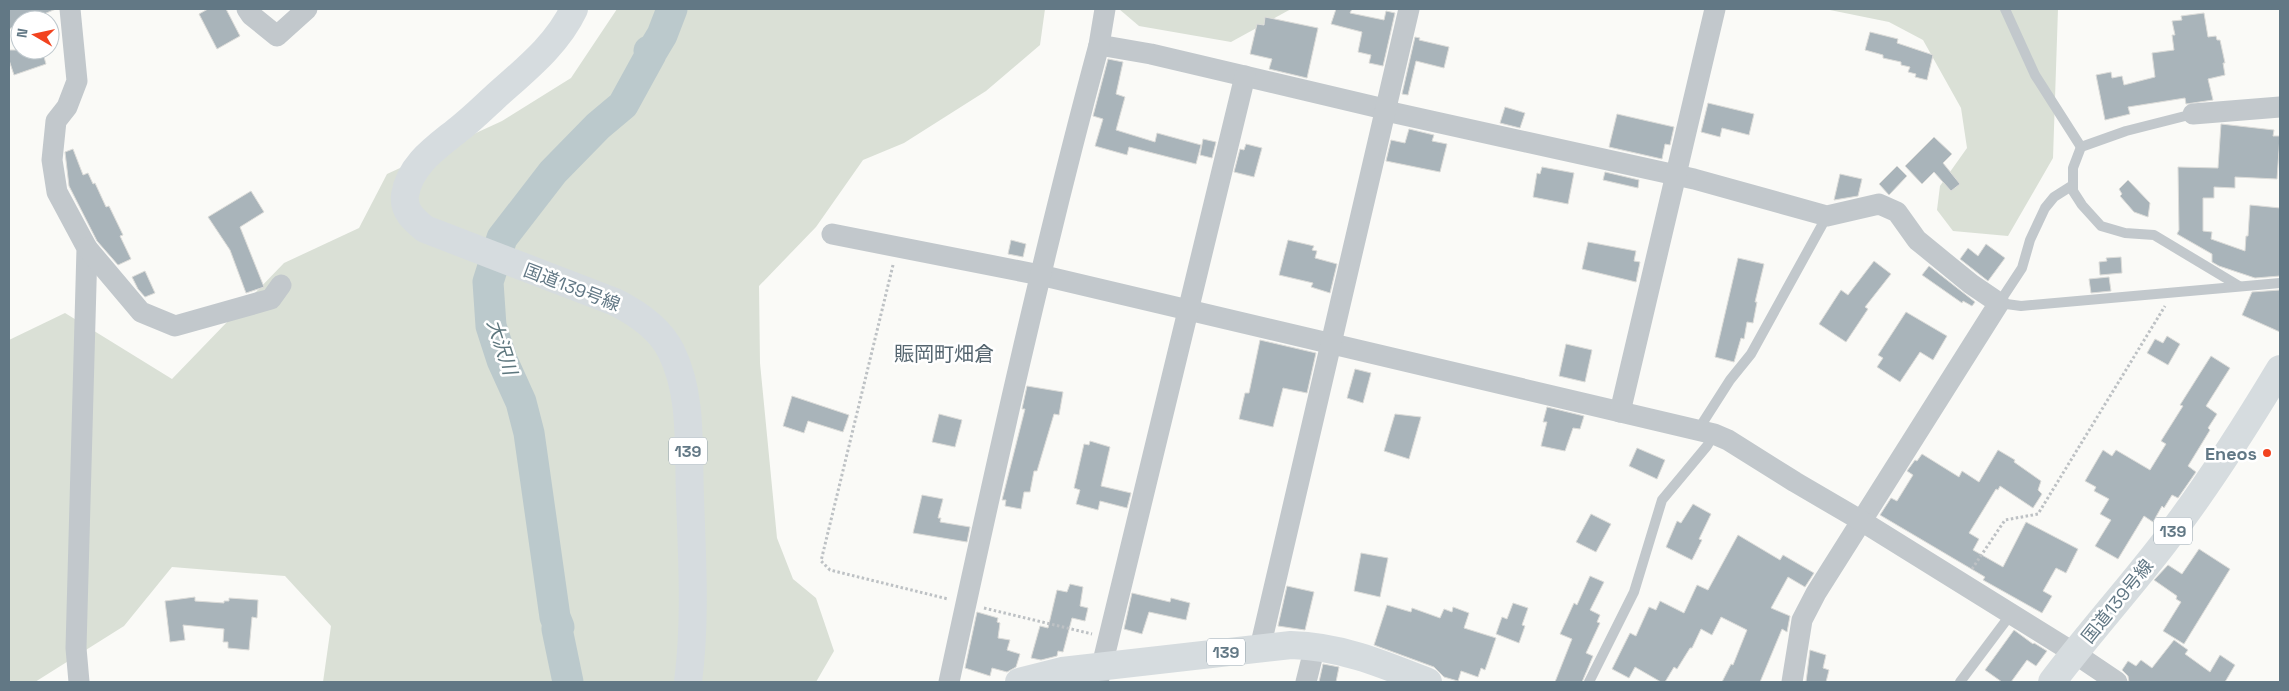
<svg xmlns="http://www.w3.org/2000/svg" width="2289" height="691" font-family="'Space Grotesk','Noto Sans JP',sans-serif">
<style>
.green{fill:#dae0d6}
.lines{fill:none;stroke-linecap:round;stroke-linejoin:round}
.river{stroke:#bbc9cc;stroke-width:31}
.building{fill:#a9b4ba;stroke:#dcdcd9}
.path{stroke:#bdc1c4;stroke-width:3;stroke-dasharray:2.5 2.5;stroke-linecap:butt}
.service{stroke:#c2c8cc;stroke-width:10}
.minor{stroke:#c2c8cc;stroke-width:21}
.trunk{stroke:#d6dcdf;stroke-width:28}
.poi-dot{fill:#f2431f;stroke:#fff;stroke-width:2}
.labels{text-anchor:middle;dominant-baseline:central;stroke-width:5;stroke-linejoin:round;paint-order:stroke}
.shield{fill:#fff;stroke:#91a0aa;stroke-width:1}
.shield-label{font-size:16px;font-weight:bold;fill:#627885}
.street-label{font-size:18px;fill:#627885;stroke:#fff}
.poi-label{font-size:18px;font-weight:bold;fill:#627885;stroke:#fff;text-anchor:end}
.water-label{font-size:19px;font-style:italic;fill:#5e777e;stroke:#fff}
.quarter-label{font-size:20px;fill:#55656f;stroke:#fff}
</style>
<rect width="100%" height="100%" fill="#fafaf7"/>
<!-- green -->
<g class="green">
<path d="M617,9H1045L1040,45L986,91L904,143L863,160L816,227L759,286L760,363L777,538L793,579L816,598L834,651L816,682H323L331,626L285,576L172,567L124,626L35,682H9V340L65,313L172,379L284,263L359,228L387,174L502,121L571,78Z"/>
<path d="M1119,9H1291L1231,42L1139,26Z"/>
<path d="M1825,9H2058L2053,158L2008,236L1953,231L1937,210L1940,186L1967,148L1961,108L1923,40L1889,22Z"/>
</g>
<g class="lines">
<!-- river -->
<path class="river" d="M568,682L557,629L559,627L555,617L529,433L521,402L502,360L491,326L488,282L502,238L553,172L598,126L623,105L651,54L649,51L653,50L662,35L672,9"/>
</g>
<!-- building -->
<g class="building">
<path d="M9,9H56L29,20H20V24L9,29Z"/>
<path d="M208,9H226L240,36L217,49L199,14Z"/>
<path d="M1336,9H1352L1350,13L1384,20L1386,11L1395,13L1383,66L1369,63L1371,55L1358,52L1362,32L1331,24Z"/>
<path d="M2204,13L2208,37L2216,36L2217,40H2220L2225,63H2223L2225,75L2208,79L2213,100L2186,104L2185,98L2128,107L2130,114L2105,120L2096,75L2111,72L2112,78L2122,76L2124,85L2155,77L2152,53L2174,50L2172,35H2175L2172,21L2182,20L2181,16Z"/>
<path d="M1265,17L1318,28L1307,78L1269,69L1272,59L1250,54L1257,24L1264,25Z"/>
<path d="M1870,32L1898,39L1897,43L1933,55L1927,80L1915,77L1916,74L1908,72L1910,67L1901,65V62L1883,58V55L1865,50Z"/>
<path d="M1415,37L1420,38L1419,40L1449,47L1444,68L1416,61L1408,95L1402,94Z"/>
<path d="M9,50H42L46,64L14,75L9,60Z"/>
<path d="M1108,59L1123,62L1116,94L1125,97L1116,130L1155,142L1157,133L1201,145L1196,164L1129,147L1127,155L1095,146L1103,119L1093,116Z"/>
<path d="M1708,103L1754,114L1749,135L1722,128L1720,137L1701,132Z"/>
<path d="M1505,107L1525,113L1520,128L1500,123Z"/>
<path d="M1617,114L1674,127L1670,145L1665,144L1662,159L1609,147Z"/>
<path d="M2221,124L2274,130L2273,136H2280L2277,179L2235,177V188L2214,187V198H2203V231L2212,232L2211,239L2245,251L2246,236H2248L2250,205L2280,208V276L2255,278L2219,266L2212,262V254L2177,234L2179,230L2178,167L2218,168Z"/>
<path d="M1409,129L1434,135L1432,141L1447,144L1440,172L1386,161L1391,140L1405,143Z"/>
<path d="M1934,137L1952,154L1943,163L1960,184L1951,191L1934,172L1922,184L1905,166Z"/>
<path d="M1203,139L1216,142L1212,158L1200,155Z"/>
<path d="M1246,144L1262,148L1254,177L1234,172L1240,149L1244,150Z"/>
<path d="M73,149L83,175L88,173L93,184L95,183L106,207L109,206L123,235L120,236L131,259L118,265L97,241L69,186L65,152Z"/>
<path d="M1897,166L1907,176L1889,195L1879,184Z"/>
<path d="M1542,167L1574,173L1568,204L1533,197L1537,173L1540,174Z"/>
<path d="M1605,172L1639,180L1638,188L1603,180Z"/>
<path d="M1840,174L1862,179L1858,196L1834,200Z"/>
<path d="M2128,180L2150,203L2148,217L2134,212L2120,196L2122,194L2119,189Z"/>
<path d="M251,191L264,212L240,227L264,287L246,293L230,250L208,217Z"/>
<path d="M1011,240L1026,244L1023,257L1008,254Z"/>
<path d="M1288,240L1314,246L1312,250L1317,251L1315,258L1337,264L1330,293L1311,287L1313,283L1279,275Z"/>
<path d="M1588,242L1636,251L1634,261L1640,262L1636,282L1582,269Z"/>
<path d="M1986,244L2005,258L1988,281L1960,259L1968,248L1978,256Z"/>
<path d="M2121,257L2122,273L2100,275L2099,262L2107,261L2106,258Z"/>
<path d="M1738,258L1764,264L1755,302H1757L1753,323L1747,322L1744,339L1741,338L1734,362L1715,357Z"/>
<path d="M1874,261L1891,274L1865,307L1868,309L1846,342L1819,324L1841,290L1848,295Z"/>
<path d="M1929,266L1975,302L1972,306L1963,301L1962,303L1922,275Z"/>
<path d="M145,271L155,293L145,297L138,289L132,277Z"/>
<path d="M2109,277L2111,291L2091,293L2089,279Z"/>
<path d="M2280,290V332L2242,315L2252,292Z"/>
<path d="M1906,312L1947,336L1933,360L1920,352L1900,382L1877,367L1883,358L1878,355Z"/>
<path d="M2167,336L2180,344L2168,365L2147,353L2155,339L2163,343Z"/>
<path d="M1260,340L1316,353L1307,393L1283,388L1273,427L1239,419L1245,393H1249Z"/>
<path d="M1566,344L1592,350L1585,382L1559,376Z"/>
<path d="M2211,356L2230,368L2206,406L2217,414L2208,428L2210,430L2188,466L2196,472L2178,498L2172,495L2164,508L2162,506L2153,522L2144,516L2118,559L2095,546L2111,520L2100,514L2109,499L2094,491L2096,487L2085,481L2103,450L2112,456L2116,450L2150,470L2166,444L2161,441L2183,406L2180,405Z"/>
<path d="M1355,369L1371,373L1363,403L1347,398Z"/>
<path d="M1027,386L1063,392L1059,415L1054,414L1037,471H1034L1030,492H1024L1021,509L1005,506L1006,500H1002L1025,409H1022Z"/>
<path d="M792,396L849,415L843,432L808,421L804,433L783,426Z"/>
<path d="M1547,407L1584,416L1580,429L1573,428L1565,451L1541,446L1547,422H1543Z"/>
<path d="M939,414L962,420L955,447L932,442Z"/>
<path d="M1395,414L1421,417L1409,459L1384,451Z"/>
<path d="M1090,441L1110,447L1101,486L1131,493L1127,508L1100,501L1098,510L1076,504L1080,490L1074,488L1084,444L1089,445Z"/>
<path d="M1637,448L1665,460L1657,479L1629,466Z"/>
<path d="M1998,450L2015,460L2014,462L2041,481L2038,490L2042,494L2033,508L2000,486L1998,490L1996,489L1969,533L1979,539L1973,550L2003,567L2026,522L2078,549L2066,573L2056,568L2043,591L2052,596L2042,613L1983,580L1985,577L1880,515L1891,498L1897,501L1913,475L1907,471L1915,460L1917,461L1922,454L1959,477L1962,471L1979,482Z"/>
<path d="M922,495L943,499L938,518H941L940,522L970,527L967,542L913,533Z"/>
<path d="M1693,504L1711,514L1699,539L1702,540L1692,560L1666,547L1677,521L1681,523Z"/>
<path d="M1591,514L1611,524L1596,552L1576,542Z"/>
<path d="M1738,535L1780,560L1783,555L1814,573L1805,587L1788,577L1771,608L1790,616L1787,632L1782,629L1760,682H1722L1731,664L1733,665L1747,630L1721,617L1712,635L1701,629L1692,648H1690L1677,669L1674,667L1665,682H1661L1635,667L1629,678L1612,669L1630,633L1636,636L1649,607L1656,610L1660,601L1684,613L1697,585L1708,590Z"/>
<path d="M2199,549L2230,569L2184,644L2163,631L2181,602L2176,599L2177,596L2154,580L2168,565L2182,574Z"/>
<path d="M1361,553L1388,558L1380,597L1354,591Z"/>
<path d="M1590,576L1604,582L1590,610L1600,615L1597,622L1600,623L1586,653L1593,656L1582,682H1555L1572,639L1560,634L1574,603L1577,605Z"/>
<path d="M1070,584L1083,587L1080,606L1088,608L1085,621L1072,618L1063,652L1058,651L1057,656L1041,660L1031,658L1040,626L1048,628L1057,590L1067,592Z"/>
<path d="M1287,586L1314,592L1305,630L1278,626Z"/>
<path d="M1132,593L1170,602L1171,598L1190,603L1186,620L1149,612L1142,634L1124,629Z"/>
<path d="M195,597V601L224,603V601H229V598L258,600L257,618L252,617L249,650L228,648V642H223L224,629L183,625L185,640L170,642L165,601Z"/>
<path d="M1513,603L1528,608L1522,625L1525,626L1519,643L1496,634L1502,617L1507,619Z"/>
<path d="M1387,605L1411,612L1412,608L1440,618L1444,609L1452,612L1453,607L1469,613L1464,628L1496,638L1485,670L1481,668L1478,677L1461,671L1458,681L1444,677L1434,667L1374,645Z"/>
<path d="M977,612L998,618L997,622L1000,623L998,638L1010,640L1007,650L1020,654L1016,667L1007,672L992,668L990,676L965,668Z"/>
<path d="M2014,630L2033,644L2034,643L2047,651L2036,666L2027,660L2011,682H2002L1985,670Z"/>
<path d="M2174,640L2188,650L2185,654L2210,672L2220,655L2235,665L2225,682H2129L2128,676L2122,670L2128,661L2136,666L2141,660L2152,668Z"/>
<path d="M1810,650L1826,655L1823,668L1829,670L1826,682H1806Z"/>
<path d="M1323,664L1339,667L1336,682H1319Z"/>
</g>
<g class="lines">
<!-- path -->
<g class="path">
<path d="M893,265L821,561L830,570L948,599"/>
<path d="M1972,569L2005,520L2038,514L2165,306"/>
<path d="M984,608L1092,634"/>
</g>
<!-- service -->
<g class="service">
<path d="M2005,9L2035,75L2081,147"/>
<path d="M2193,114L2126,131L2081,147L2073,168V191L2082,205L2101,226L2125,233L2154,235L2239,286"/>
<path d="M2073,185L2054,197L2045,208L2030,240L2022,268L1999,303L2021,306L2280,283"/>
<path d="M1698,430L1730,380L1751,354L1827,216"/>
<path d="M1589,682L1634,592L1662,500L1707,446L1714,434"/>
<path d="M1960,682L2011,614"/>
</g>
<!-- minor -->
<g class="minor">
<path d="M70,9L77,81L67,107L56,121L52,160L57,192L87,248L76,648L79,682"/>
<path d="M247,9L251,15L277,36L307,9"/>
<path d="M1099,45L1151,54L1380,108L1386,111L1694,179L1827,216L1879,204L1897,212L1917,240L1971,284L1999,303L1816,593L1802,620L1792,682"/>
<path d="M2193,114L2280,107"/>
<path d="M832,234L1040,275L1714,434L1728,440L1795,482L1860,520L2074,653L2117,682"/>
<path d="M87,248L141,312L175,326L271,299L281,285"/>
<path d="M1620,412L1715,9"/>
<path d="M1260,648L1409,9"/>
<path d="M949,682C995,469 1042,256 1099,45L1105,9"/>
<path d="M1098,682L1245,76"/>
<path d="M1306,682L1315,646"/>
</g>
<!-- trunk -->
<g class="trunk">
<path d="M574,9C557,45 525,70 496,96C484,107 472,119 459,129C437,147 410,164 405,195C403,211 414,220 425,229L615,302C637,313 660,329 671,351C693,395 688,449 690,497C692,558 696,621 688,682"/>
<path d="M1019,682L1062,671L1291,645C1340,646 1383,664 1428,682"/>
<path d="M2052,682C2088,634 2128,590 2164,543C2207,487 2244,429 2280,369"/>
</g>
</g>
<!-- markers -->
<circle class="poi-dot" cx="2267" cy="453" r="5"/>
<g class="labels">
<!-- shield labels -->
<g class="shield">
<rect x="669" y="437.5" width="38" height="27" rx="4"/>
<rect x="2154" y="517.5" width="38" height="27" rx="4"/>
<rect x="1207" y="638.5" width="38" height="27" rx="4"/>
</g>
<g class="shield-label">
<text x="688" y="451">139</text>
<text x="2173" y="531">139</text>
<text x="1226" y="652">139</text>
</g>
<!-- street labels -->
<g class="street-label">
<text transform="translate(572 287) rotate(21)">国道139号線</text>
<text transform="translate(2117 601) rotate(-51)">国道139号線</text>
</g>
<!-- poi labels -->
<g class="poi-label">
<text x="2257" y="453">Eneos</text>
</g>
<!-- water labels -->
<g class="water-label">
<text transform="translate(502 347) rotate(72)">大沢川</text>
</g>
<!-- quarter labels -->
<g class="quarter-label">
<text x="944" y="354">賑岡町畑倉</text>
</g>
</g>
<!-- border -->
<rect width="2289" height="691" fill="none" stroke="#627885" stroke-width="20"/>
<!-- north arrow -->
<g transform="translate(35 35) rotate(279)"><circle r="24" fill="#ffffff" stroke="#c0c9ce"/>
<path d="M0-4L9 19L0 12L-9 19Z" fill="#f2431f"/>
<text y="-8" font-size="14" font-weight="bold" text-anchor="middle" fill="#627885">N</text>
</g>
</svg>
